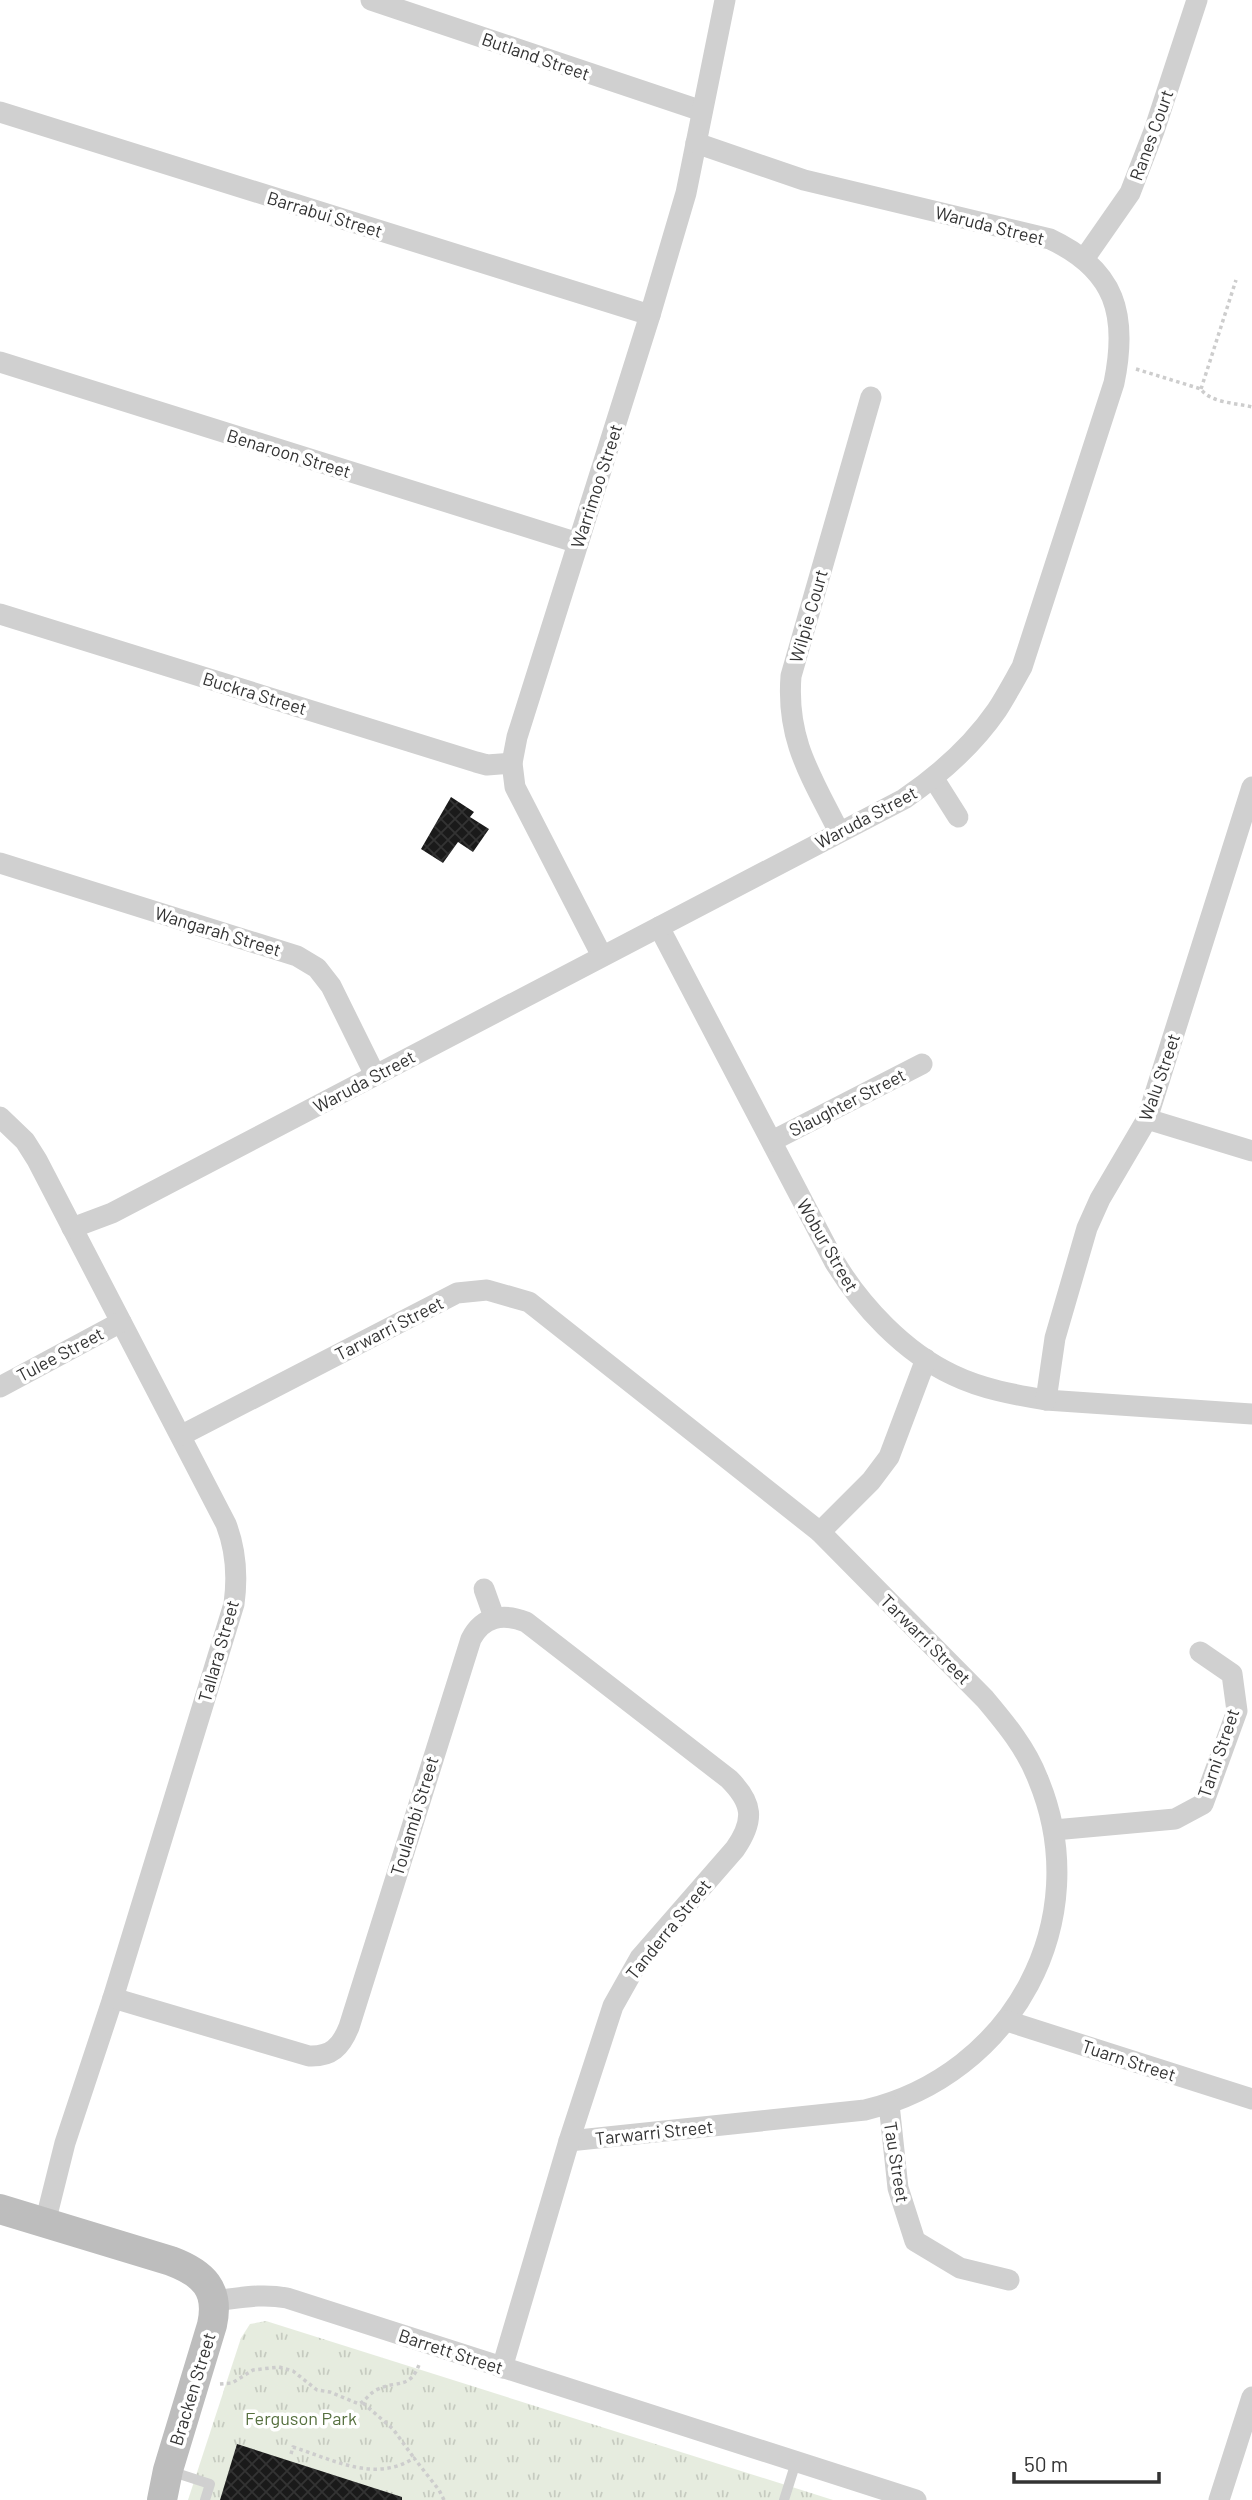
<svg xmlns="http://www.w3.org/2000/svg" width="1252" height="2500" font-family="Barlow,sans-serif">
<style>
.park{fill:url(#park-tufts)}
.building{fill:url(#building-cross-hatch)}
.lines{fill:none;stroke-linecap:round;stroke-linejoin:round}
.path{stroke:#cdcdcd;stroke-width:3.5;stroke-dasharray:3.5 3.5;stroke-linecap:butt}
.lane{stroke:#d0d0d0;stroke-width:10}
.street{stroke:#d0d0d0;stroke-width:21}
.secondary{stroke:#bdbdbd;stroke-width:30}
.labels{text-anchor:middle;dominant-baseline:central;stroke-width:7;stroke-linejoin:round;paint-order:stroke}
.street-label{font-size:18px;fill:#333;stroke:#fff}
.park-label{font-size:18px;fill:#56703f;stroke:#fff}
</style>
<defs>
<pattern id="park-tufts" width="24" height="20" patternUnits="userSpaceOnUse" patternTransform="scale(1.75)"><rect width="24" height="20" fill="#e6ecdf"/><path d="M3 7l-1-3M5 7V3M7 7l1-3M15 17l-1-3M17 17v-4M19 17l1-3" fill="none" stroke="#c6cbc0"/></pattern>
<pattern id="building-cross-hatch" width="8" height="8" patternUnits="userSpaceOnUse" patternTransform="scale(1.75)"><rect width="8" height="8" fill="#1a1a1a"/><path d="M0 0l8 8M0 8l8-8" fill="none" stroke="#333"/></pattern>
</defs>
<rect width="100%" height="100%" fill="#fff"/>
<!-- park -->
<path class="park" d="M266,2321L833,2500H188L241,2338L250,2324Z"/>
<!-- building -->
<g class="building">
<path d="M451,797L474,812L470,817L489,829L473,852L458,842L443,863L421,849Z"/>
<path d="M237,2444L402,2497V2500H220Z"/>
</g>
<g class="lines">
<!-- path -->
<g class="path">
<path d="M1136,369L1201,389C1210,403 1237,403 1252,407"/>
<path d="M1201,389L1236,280"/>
<path d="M220,2384L232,2383L253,2370L279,2367L293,2371L317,2390L330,2392L359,2404C365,2401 369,2394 376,2390C398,2379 410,2391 420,2362"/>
<path d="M363,2403L393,2429L414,2458"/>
<path d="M291,2454L293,2447C334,2460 375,2483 414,2458L439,2490L444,2500"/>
</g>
<!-- lane -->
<g class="lane">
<path d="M170,2471L210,2484L205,2500"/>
<path d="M784,2500L796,2462"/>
</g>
<!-- street -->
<g class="street">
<path d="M371,0L702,111"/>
<path d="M0,112L650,315"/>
<path d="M1084,259L1130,193L1154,131L1197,0"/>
<path d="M0,362L578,543"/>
<path d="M0,614L476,762L487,765L512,763"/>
<path d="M934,779L958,817"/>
<path d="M839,832C811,776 786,740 791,676L871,397"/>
<path d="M0,863L297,956L317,968L331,986L375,1075"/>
<path d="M659,927L834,1261C861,1306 904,1352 953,1375C982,1389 1015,1395 1046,1400L1252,1414"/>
<path d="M602,956L515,787L512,763L517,737L650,315L686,193L725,0"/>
<path d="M0,1117L25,1141L37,1160L226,1524C236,1550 238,1575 234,1604L113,1998L65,2143L45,2223"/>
<path d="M1147,1119L1252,1151"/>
<path d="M772,1141L922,1064"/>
<path d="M72,1228L112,1213L904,799C939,775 973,745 997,710C1006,696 1014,681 1022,667L1114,383C1128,315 1116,270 1050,239L804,180L696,143"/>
<path d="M0,1387L121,1322"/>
<path d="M1046,1400L1055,1338L1087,1228L1100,1199L1147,1119L1252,787"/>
<path d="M182,1435L457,1293L487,1290L529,1302L820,1532L985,1699C1006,1724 1026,1748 1038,1779C1097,1921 1012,2075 865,2110L569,2141"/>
<path d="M820,1532L871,1481L889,1457L926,1359"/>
<path d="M484,1589L494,1617"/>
<path d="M1054,1830L1175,1819L1203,1804L1237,1711L1232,1674L1200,1652"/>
<path d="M113,1998L309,2056C331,2057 341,2047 349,2027L471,1639C483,1616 503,1613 526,1622L729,1779C753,1803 755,1820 735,1849L640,1958L613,2006L569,2141L502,2368"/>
<path d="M1007,2021L1252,2099"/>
<path d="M889,2104L898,2188L915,2241L960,2268L1009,2280"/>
<path d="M213,2301C240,2298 261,2293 287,2298L916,2500"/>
<path d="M1219,2500L1252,2397"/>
</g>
<!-- secondary -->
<path class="secondary" d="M0,2209L171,2261C203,2273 220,2289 212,2325L168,2470L162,2500"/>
</g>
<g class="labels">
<!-- street labels -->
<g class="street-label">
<text transform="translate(536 56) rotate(19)">Butland Street</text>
<text transform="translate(1151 135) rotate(-70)">Ranes Court</text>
<text transform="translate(325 214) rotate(17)">Barrabui Street</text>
<text transform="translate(990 225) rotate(14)">Waruda Street</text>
<text transform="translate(289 453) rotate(17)">Benaroon Street</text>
<text transform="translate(596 486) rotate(-72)">Warrimoo Street</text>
<text transform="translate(808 616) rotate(-74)">Wilpie Court</text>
<text transform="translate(255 693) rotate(17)">Buckra Street</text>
<text transform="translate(866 817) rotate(-28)">Waruda Street</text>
<text transform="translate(218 931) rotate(17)">Wangarah Street</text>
<text transform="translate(1159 1077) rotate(-71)">Walu Street</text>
<text transform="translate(364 1081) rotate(-28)">Waruda Street</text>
<text transform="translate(847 1102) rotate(-27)">Slaughter Street</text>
<text transform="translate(828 1245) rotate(60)">Wobur Street</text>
<text transform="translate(389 1328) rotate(-27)">Tarwarri Street</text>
<text transform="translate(60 1354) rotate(-28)">Tulee Street</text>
<text transform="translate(926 1639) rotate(45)">Tarwarri Street</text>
<text transform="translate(218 1651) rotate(-74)">Tallara Street</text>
<text transform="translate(1218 1753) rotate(-71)">Tarni Street</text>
<text transform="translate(414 1816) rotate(-73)">Toulambi Street</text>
<text transform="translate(668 1929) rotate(-51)">Tanderra Street</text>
<text transform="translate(1129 2060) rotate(18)">Tuarn Street</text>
<text transform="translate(654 2132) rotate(-6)">Tarwarri Street</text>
<text transform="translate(897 2162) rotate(81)">Tau Street</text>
<text transform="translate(451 2351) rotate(18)">Barrett Street</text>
<text transform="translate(192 2389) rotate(-73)">Bracken Street</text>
</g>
<!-- park labels -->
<g class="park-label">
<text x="301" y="2418">Ferguson Park</text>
</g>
</g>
<!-- scale -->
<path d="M1014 2472v10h145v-10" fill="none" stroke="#333333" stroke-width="3.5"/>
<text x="1024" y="2472" font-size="21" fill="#333333" stroke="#ffffff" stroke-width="5" paint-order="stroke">50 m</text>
</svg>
